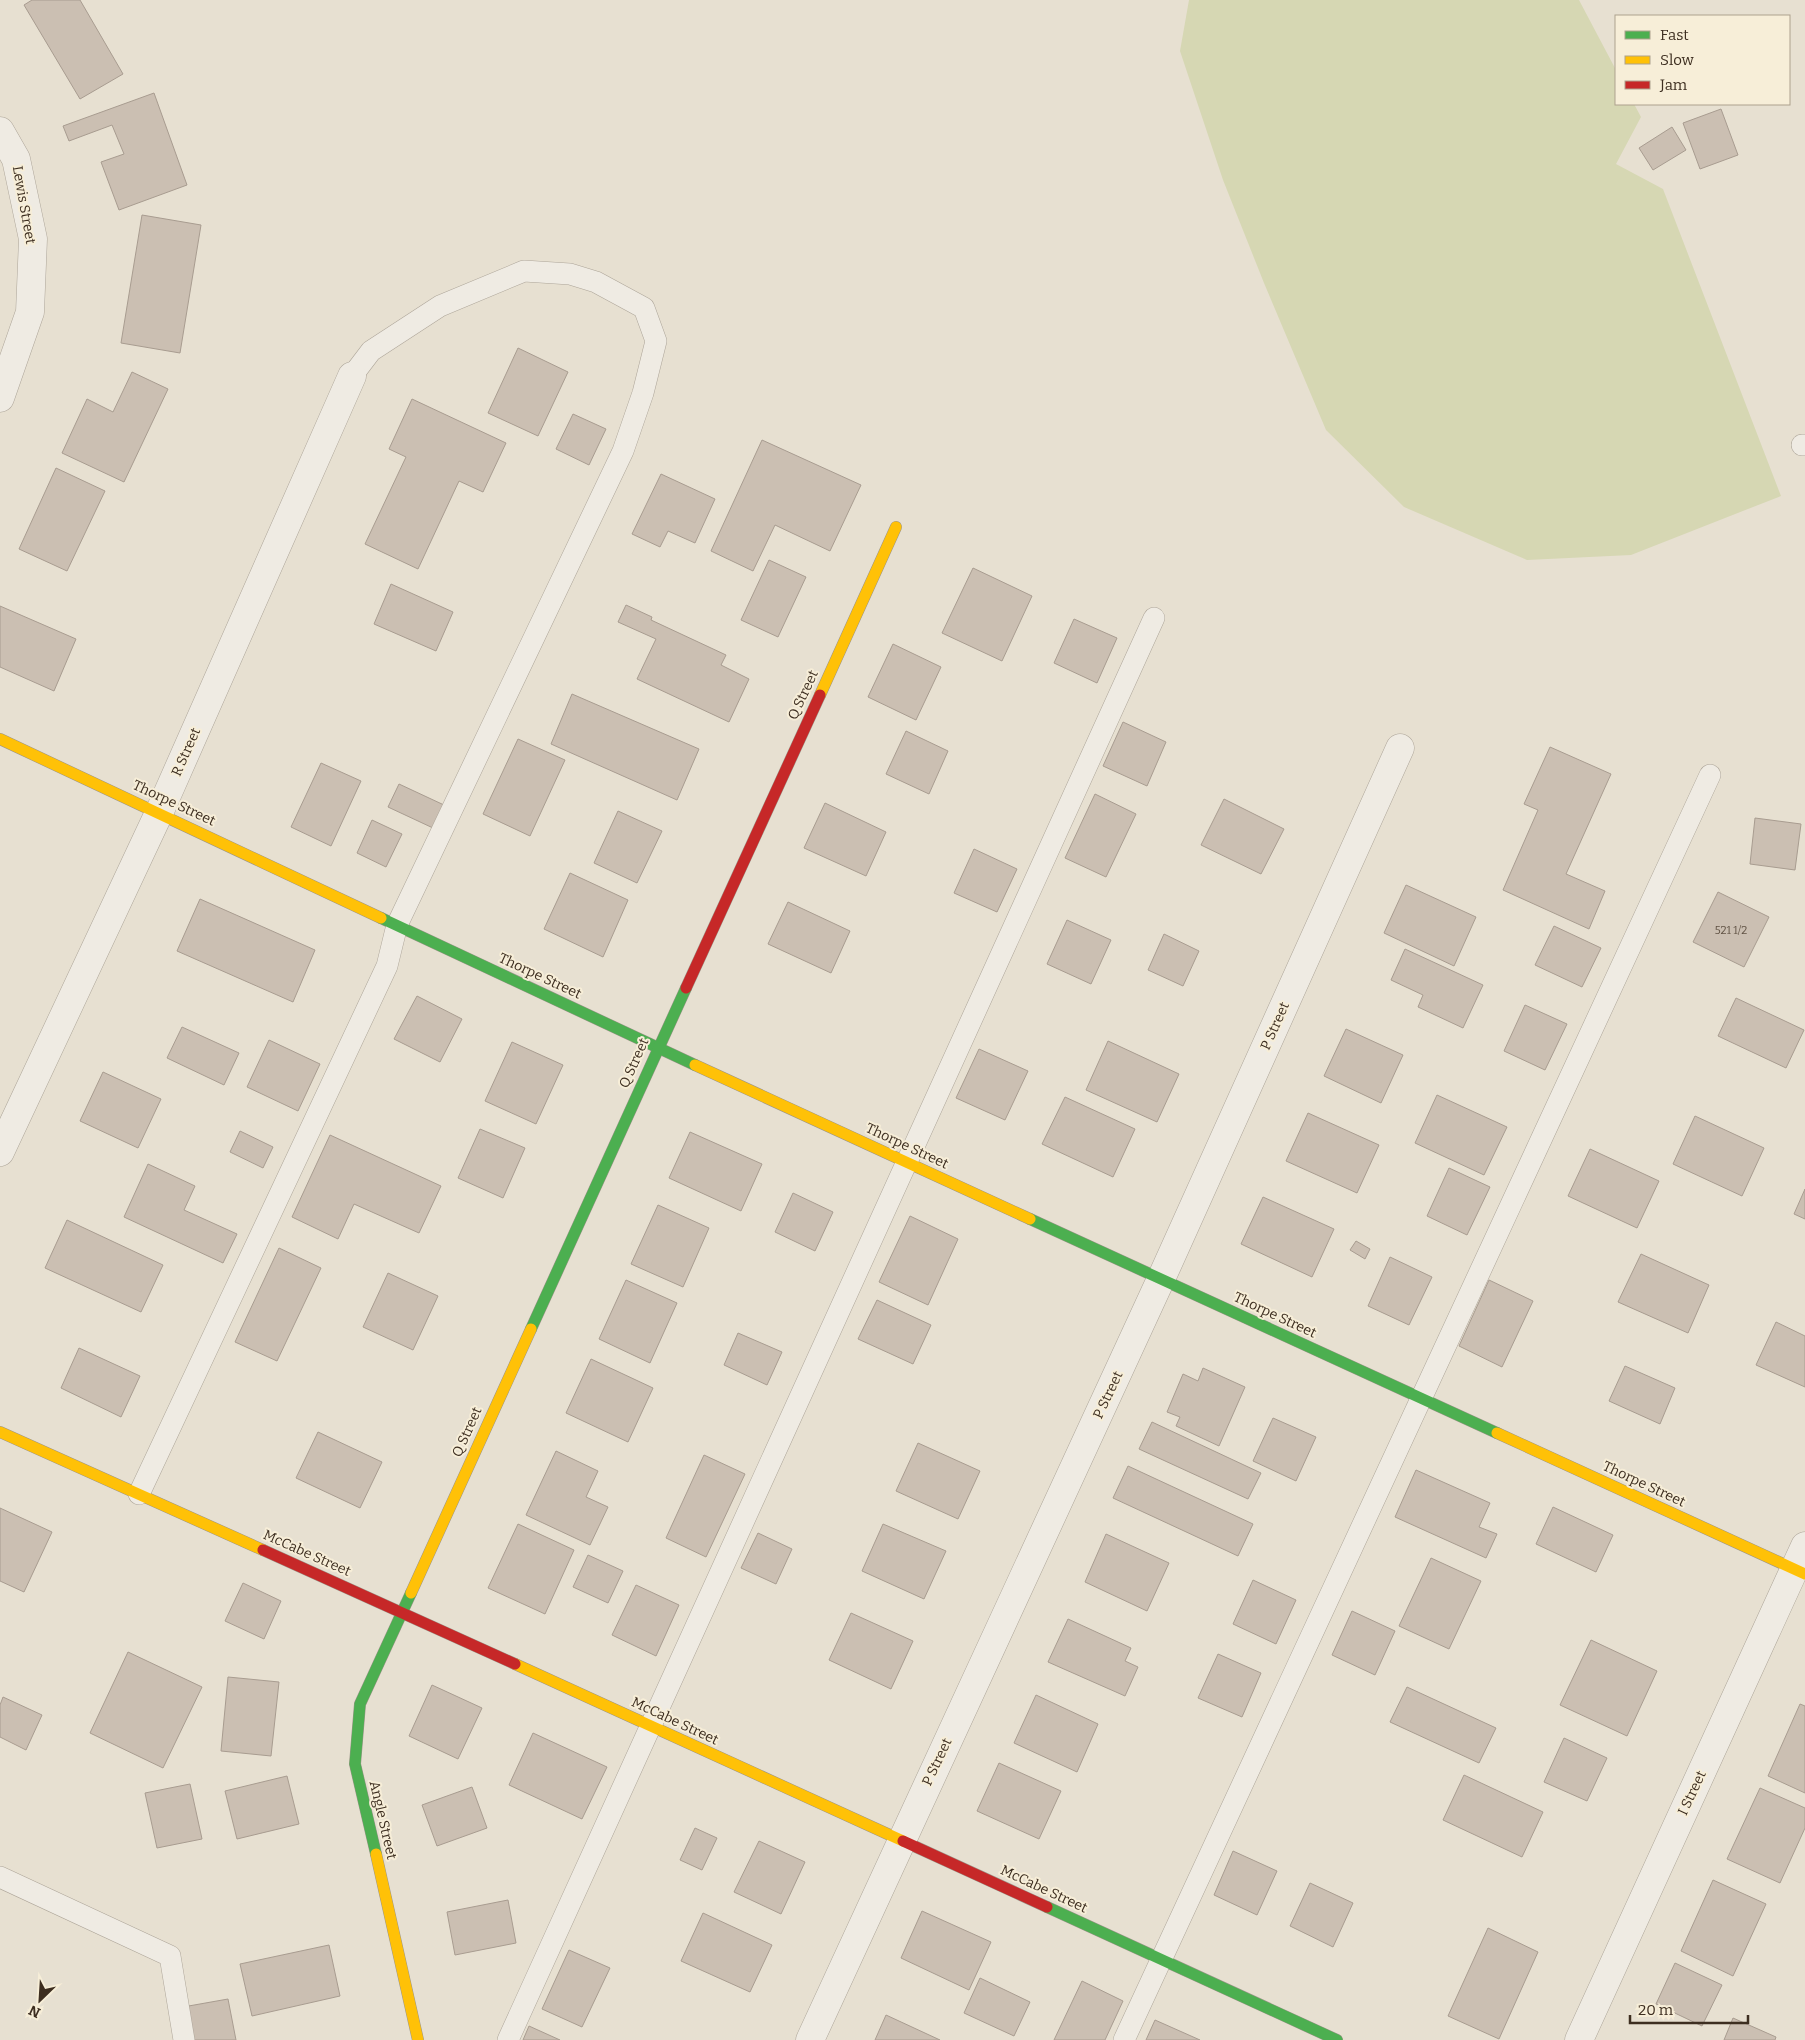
<svg xmlns="http://www.w3.org/2000/svg" width="1805" height="2040" font-family="Bitter,serif">
<style>
.green{fill:#d6d7b3}
.building{fill:#cbbfb2;stroke:#a89c90}
.lines{fill:none;stroke-linecap:round;stroke-linejoin:round}
.lane-casing{stroke:#ada599;stroke-width:22}
.street-casing{stroke:#ada599;stroke-width:29}
.fast-casing{stroke:#9c958a;stroke-width:12}
.slow-casing{stroke:#9c958a;stroke-width:12}
.jam-casing{stroke:#9c958a;stroke-width:12}
.lane{stroke:#efebe3;stroke-width:21}
.street{stroke:#efebe3;stroke-width:28}
.fast{stroke:#4caf50;stroke-width:11}
.slow{stroke:#ffc107;stroke-width:11}
.jam{stroke:#c62828;stroke-width:11}
.labels{text-anchor:middle;dominant-baseline:central;stroke-width:4;stroke-linejoin:round;paint-order:stroke}
.number-label{font-size:11px;fill:#605244}
.street-label{font-size:14px;fill:#3d2e20;stroke:#f7eed8}
</style>
<rect width="100%" height="100%" fill="#e7e0d1"/>
<!-- green -->
<path class="green" d="M1189,0H1579L1616,70V104H1634L1641,117L1616,164L1663,189L1781,496L1631,555L1527,560L1404,507L1326,430L1264,283L1223,180L1180,51Z"/>
<!-- building -->
<g class="building">
<path d="M32,0H80L123,74L80,99L24,5Z"/>
<path d="M154,93L187,185L119,210L101,162L124,154L112,125L69,141L63,126Z"/>
<path d="M1721,109L1738,155L1700,169L1683,123Z"/>
<path d="M1672,127L1686,150L1653,170L1639,148Z"/>
<path d="M142,215L201,225L180,353L121,343Z"/>
<path d="M518,348L568,372L538,436L488,413Z"/>
<path d="M132,372L168,389L124,482L62,453L87,399L113,412Z"/>
<path d="M412,399L506,443L483,492L459,481L418,569L365,544L406,457L389,449Z"/>
<path d="M573,414L606,429L589,465L556,449Z"/>
<path d="M762,440L861,485L830,551L775,525L753,571L711,551Z"/>
<path d="M56,468L105,491L67,571L19,549Z"/>
<path d="M661,474L715,499L695,543L668,531L660,547L632,534Z"/>
<path d="M769,560L806,577L778,637L741,620Z"/>
<path d="M973,568L1032,596L1002,661L942,633Z"/>
<path d="M391,584L453,612L436,651L374,624Z"/>
<path d="M626,605L652,617L651,620L726,655L721,665L749,679L729,722L637,679L656,639L618,622Z"/>
<path d="M0,606L76,639L54,691L0,667Z"/>
<path d="M1074,619L1117,638L1097,683L1054,663Z"/>
<path d="M893,644L941,667L916,720L868,697Z"/>
<path d="M572,694L699,749L677,800L551,744Z"/>
<path d="M1123,722L1166,742L1147,786L1103,766Z"/>
<path d="M906,731L948,751L929,794L886,774Z"/>
<path d="M518,739L565,760L530,836L483,814Z"/>
<path d="M1550,747L1611,774L1566,874L1605,891L1589,929L1503,890L1538,810L1524,804Z"/>
<path d="M321,763L361,781L331,846L291,827Z"/>
<path d="M399,784L444,805L433,828L388,807Z"/>
<path d="M1095,794L1136,814L1106,877L1065,858Z"/>
<path d="M1224,799L1284,829L1261,874L1201,845Z"/>
<path d="M825,803L886,832L866,876L804,848Z"/>
<path d="M618,811L662,831L637,883L594,863Z"/>
<path d="M1755,818L1801,824L1795,870L1750,864Z"/>
<path d="M372,820L402,834L386,867L357,853Z"/>
<path d="M974,849L1017,869L997,912L954,893Z"/>
<path d="M570,873L628,900L603,957L544,929Z"/>
<path d="M1406,885L1476,917L1454,966L1384,933Z"/>
<path d="M1718,892L1769,917L1744,967L1693,942Z"/>
<path d="M200,899L315,950L293,1002L177,951Z"/>
<path d="M788,902L850,931L831,973L768,944Z"/>
<path d="M1067,920L1111,940L1091,984L1047,964Z"/>
<path d="M1554,926L1601,948L1582,987L1535,965Z"/>
<path d="M1164,934L1199,951L1183,986L1148,970Z"/>
<path d="M1405,949L1483,985L1463,1028L1418,1007L1423,995L1391,980Z"/>
<path d="M417,996L462,1019L440,1062L394,1039Z"/>
<path d="M1736,998L1804,1030L1786,1068L1718,1036Z"/>
<path d="M1525,1005L1567,1024L1545,1070L1504,1051Z"/>
<path d="M182,1027L239,1053L224,1085L167,1058Z"/>
<path d="M1346,1029L1403,1055L1381,1103L1324,1076Z"/>
<path d="M269,1040L320,1064L298,1111L247,1087Z"/>
<path d="M1108,1041L1179,1074L1157,1122L1086,1090Z"/>
<path d="M512,1042L563,1065L536,1124L485,1101Z"/>
<path d="M979,1049L1028,1071L1005,1120L956,1098Z"/>
<path d="M103,1072L161,1099L138,1148L80,1121Z"/>
<path d="M1437,1095L1507,1127L1484,1175L1415,1143Z"/>
<path d="M1065,1097L1135,1129L1113,1177L1042,1144Z"/>
<path d="M1308,1113L1379,1145L1357,1193L1286,1161Z"/>
<path d="M1695,1116L1764,1148L1742,1196L1673,1164Z"/>
<path d="M480,1129L525,1148L503,1198L458,1178Z"/>
<path d="M240,1131L273,1147L263,1168L230,1152Z"/>
<path d="M690,1132L762,1164L741,1211L669,1178Z"/>
<path d="M330,1135L441,1186L419,1233L354,1204L338,1239L292,1217Z"/>
<path d="M1590,1149L1659,1181L1637,1228L1568,1196Z"/>
<path d="M148,1164L195,1186L184,1210L237,1234L223,1263L124,1217Z"/>
<path d="M1449,1168L1490,1187L1467,1235L1427,1216Z"/>
<path d="M1805,1189V1219L1794,1214Z"/>
<path d="M793,1193L833,1212L815,1251L775,1232Z"/>
<path d="M1263,1197L1334,1229L1312,1277L1241,1244Z"/>
<path d="M658,1205L709,1228L683,1287L631,1264Z"/>
<path d="M910,1216L958,1239L928,1305L879,1282Z"/>
<path d="M67,1220L163,1265L141,1312L45,1268Z"/>
<path d="M1356,1241L1370,1249L1365,1259L1350,1250Z"/>
<path d="M279,1248L321,1268L277,1361L235,1342Z"/>
<path d="M1641,1254L1709,1285L1688,1333L1618,1302Z"/>
<path d="M1390,1257L1432,1277L1409,1325L1368,1306Z"/>
<path d="M388,1273L438,1296L413,1350L363,1327Z"/>
<path d="M626,1280L677,1303L650,1363L599,1339Z"/>
<path d="M1489,1280L1533,1301L1502,1367L1459,1346Z"/>
<path d="M877,1300L931,1325L913,1364L858,1339Z"/>
<path d="M1776,1322L1805,1336V1387L1756,1365Z"/>
<path d="M738,1333L782,1352L767,1385L724,1365Z"/>
<path d="M79,1348L140,1376L121,1417L61,1388Z"/>
<path d="M591,1359L653,1388L628,1442L566,1413Z"/>
<path d="M1625,1366L1675,1388L1660,1424L1609,1401Z"/>
<path d="M1203,1368L1245,1387L1219,1446L1176,1426L1180,1417L1167,1412L1183,1374L1198,1381Z"/>
<path d="M1273,1418L1316,1437L1296,1481L1253,1461Z"/>
<path d="M1152,1422L1261,1473L1248,1499L1139,1449Z"/>
<path d="M318,1432L382,1462L360,1508L296,1478Z"/>
<path d="M918,1443L980,1471L958,1519L896,1491Z"/>
<path d="M556,1451L598,1471L586,1497L608,1507L590,1545L526,1515Z"/>
<path d="M704,1455L745,1474L706,1557L666,1538Z"/>
<path d="M1128,1466L1253,1524L1238,1556L1113,1498Z"/>
<path d="M1416,1470L1490,1503L1479,1527L1497,1534L1486,1558L1395,1517Z"/>
<path d="M1553,1507L1613,1535L1596,1572L1536,1544Z"/>
<path d="M0,1508L52,1532L24,1592L0,1581Z"/>
<path d="M518,1524L574,1550L545,1614L488,1588Z"/>
<path d="M883,1524L946,1551L924,1599L862,1571Z"/>
<path d="M758,1533L792,1549L776,1584L741,1568Z"/>
<path d="M1106,1534L1169,1563L1147,1611L1085,1582Z"/>
<path d="M588,1555L623,1571L608,1603L573,1587Z"/>
<path d="M1431,1558L1481,1581L1449,1649L1399,1626Z"/>
<path d="M1253,1580L1296,1600L1276,1644L1233,1624Z"/>
<path d="M243,1583L281,1601L264,1639L225,1621Z"/>
<path d="M636,1585L679,1605L656,1656L612,1635Z"/>
<path d="M1352,1611L1395,1631L1375,1675L1332,1655Z"/>
<path d="M851,1613L913,1641L891,1689L829,1660Z"/>
<path d="M1068,1619L1131,1648L1125,1661L1138,1667L1125,1696L1048,1662Z"/>
<path d="M1591,1640L1657,1671L1627,1736L1560,1705Z"/>
<path d="M128,1652L202,1687L163,1768L90,1733Z"/>
<path d="M1218,1654L1261,1673L1242,1717L1198,1698Z"/>
<path d="M228,1677L279,1682L271,1756L221,1751Z"/>
<path d="M432,1685L482,1708L458,1759L409,1736Z"/>
<path d="M1407,1687L1496,1728L1479,1763L1390,1722Z"/>
<path d="M1036,1695L1098,1724L1077,1772L1014,1743Z"/>
<path d="M3,1697L42,1715L26,1750L0,1737V1705Z"/>
<path d="M1800,1704L1805,1706V1793L1768,1776Z"/>
<path d="M533,1733L607,1767L582,1819L509,1785Z"/>
<path d="M1564,1738L1607,1758L1587,1801L1544,1782Z"/>
<path d="M999,1763L1061,1791L1039,1839L977,1811Z"/>
<path d="M1464,1775L1543,1812L1522,1857L1443,1820Z"/>
<path d="M287,1776L299,1824L237,1839L225,1791Z"/>
<path d="M190,1784L202,1839L157,1848L145,1793Z"/>
<path d="M472,1787L487,1828L437,1846L422,1805Z"/>
<path d="M1760,1788L1805,1808V1828L1780,1883L1727,1859Z"/>
<path d="M695,1828L717,1838L702,1870L680,1860Z"/>
<path d="M759,1841L805,1862L781,1914L734,1892Z"/>
<path d="M1233,1851L1277,1871L1257,1915L1214,1895Z"/>
<path d="M1713,1880L1766,1904L1733,1976L1681,1951Z"/>
<path d="M1310,1883L1353,1903L1333,1947L1290,1926Z"/>
<path d="M508,1900L516,1943L455,1955L447,1912Z"/>
<path d="M922,1911L991,1942L969,1990L901,1958Z"/>
<path d="M703,1913L772,1945L750,1992L681,1961Z"/>
<path d="M1488,1928L1538,1952L1499,2039L1448,2016Z"/>
<path d="M329,1945L340,1996L252,2016L240,1964Z"/>
<path d="M569,1950L610,1968L582,2027L542,2009Z"/>
<path d="M1675,1963L1722,1985L1702,2026L1656,2004Z"/>
<path d="M980,1978L1030,2002L1014,2036L964,2013Z"/>
<path d="M1082,1981L1123,2001L1105,2040H1054Z"/>
<path d="M228,1999L236,2040H189L183,2007Z"/>
<path d="M886,2015L940,2040H875Z"/>
<path d="M1733,2018L1776,2037L1775,2040H1724Z"/>
<path d="M1155,2020L1200,2040H1146Z"/>
<path d="M529,2026L560,2040H523Z"/>
</g>
<g class="lines">
<!-- lane casing -->
<g class="lane-casing">
<g id="lane">
<path d="M1802,445H1805"/>
<path d="M139,1494L387,966L397,925L623,451L643,393L656,341L644,308L596,282L570,274L524,271L440,306L371,351L352,376"/>
<path d="M0,1877L170,1956L184,2040"/>
<path d="M508,2040L1154,618"/>
<path d="M1124,2040L1710,775"/>
</g>
</g>
<!-- street casing -->
<g class="street-casing">
<g id="street">
<path d="M0,131L16,159L33,239L30,312L0,398"/>
<path d="M0,1152L159,813L352,376"/>
<path d="M810,2040L1161,1279L1400,748"/>
<path d="M1579,2040L1805,1546"/>
</g>
</g>
<!-- fast casing -->
<g class="fast-casing">
<g id="fast">
<path d="M381,918L695,1065"/>
<path d="M1030,1219L1497,1433"/>
<path d="M531,1329L686,988"/>
<path d="M376,1854L355,1764L360,1704L411,1593"/>
<path d="M1047,1907L1337,2040"/>
</g>
</g>
<!-- slow casing -->
<g class="slow-casing">
<g id="slow">
<path d="M820,695L896,527"/>
<path d="M0,739L381,918"/>
<path d="M695,1065L1030,1219"/>
<path d="M0,1432L263,1550"/>
<path d="M1497,1433L1805,1574"/>
<path d="M411,1593L531,1329"/>
<path d="M515,1664L903,1841"/>
<path d="M376,1854L418,2040"/>
</g>
</g>
<!-- jam casing -->
<g class="jam-casing">
<g id="jam">
<path d="M686,988L820,695"/>
<path d="M263,1550L515,1664"/>
<path d="M903,1841L1047,1907"/>
</g>
</g>
<!-- lane -->
<use href="#lane" class="lane"/>
<!-- street -->
<use href="#street" class="street"/>
<!-- fast -->
<use href="#fast" class="fast"/>
<!-- slow -->
<use href="#slow" class="slow"/>
<!-- jam -->
<use href="#jam" class="jam"/>
</g>
<g class="labels">
<!-- number labels -->
<g class="number-label">
<text x="1731" y="930">521 1/2</text>
</g>
<!-- street labels -->
<g class="street-label">
<text transform="translate(24 205) rotate(80)">Lewis Street</text>
<text transform="translate(803 695) rotate(-65)">Q Street</text>
<text transform="translate(186 752) rotate(-66)">R Street</text>
<text transform="translate(174 803) rotate(25)">Thorpe Street</text>
<text transform="translate(540 976) rotate(25)">Thorpe Street</text>
<text transform="translate(1275 1026) rotate(-66)">P Street</text>
<text transform="translate(634 1063) rotate(-66)">Q Street</text>
<text transform="translate(907 1146) rotate(25)">Thorpe Street</text>
<text transform="translate(1275 1315) rotate(25)">Thorpe Street</text>
<text transform="translate(1108 1395) rotate(-65)">P Street</text>
<text transform="translate(467 1432) rotate(-66)">Q Street</text>
<text transform="translate(1644 1484) rotate(25)">Thorpe Street</text>
<text transform="translate(307 1553) rotate(24)">McCabe Street</text>
<text transform="translate(675 1721) rotate(25)">McCabe Street</text>
<text transform="translate(937 1762) rotate(-65)">P Street</text>
<text transform="translate(1692 1793) rotate(-65)">I Street</text>
<text transform="translate(383 1820) rotate(77)">Angle Street</text>
<text transform="translate(1044 1889) rotate(25)">McCabe Street</text>
</g>
</g>
<!-- legend -->
<rect x="1615" y="15" width="175" height="90" fill="#f7eed8" stroke="#ada18e"/>
<rect x="1625" y="31" width="25" height="8" fill="#4caf50" stroke="#ada18e"/>
<text x="1660" y="40" font-size="15" fill="#3d2e20">Fast</text>
<rect x="1625" y="56" width="25" height="8" fill="#ffc107" stroke="#ada18e"/>
<text x="1660" y="65" font-size="15" fill="#3d2e20">Slow</text>
<rect x="1625" y="81" width="25" height="8" fill="#c62828" stroke="#ada18e"/>
<text x="1660" y="90" font-size="15" fill="#3d2e20">Jam</text>
<!-- north arrow -->
<g transform="translate(40 2000) rotate(205)" stroke="#f7eed8" stroke-width="4" paint-order="stroke">
<path d="M0-4L9 19L0 12L-9 19Z" fill="#3d2e20"/>
<text y="-8" font-size="14" font-weight="bold" text-anchor="middle" fill="#3d2e20">N</text>
</g>
<!-- scale -->
<path d="M1630 2015v8h118v-8" fill="none" stroke="#3d2e20" stroke-width="2.5"/>
<text x="1638" y="2015" font-size="15" fill="#3d2e20" stroke="#f7eed8" stroke-width="4" paint-order="stroke">20 m</text>
</svg>
